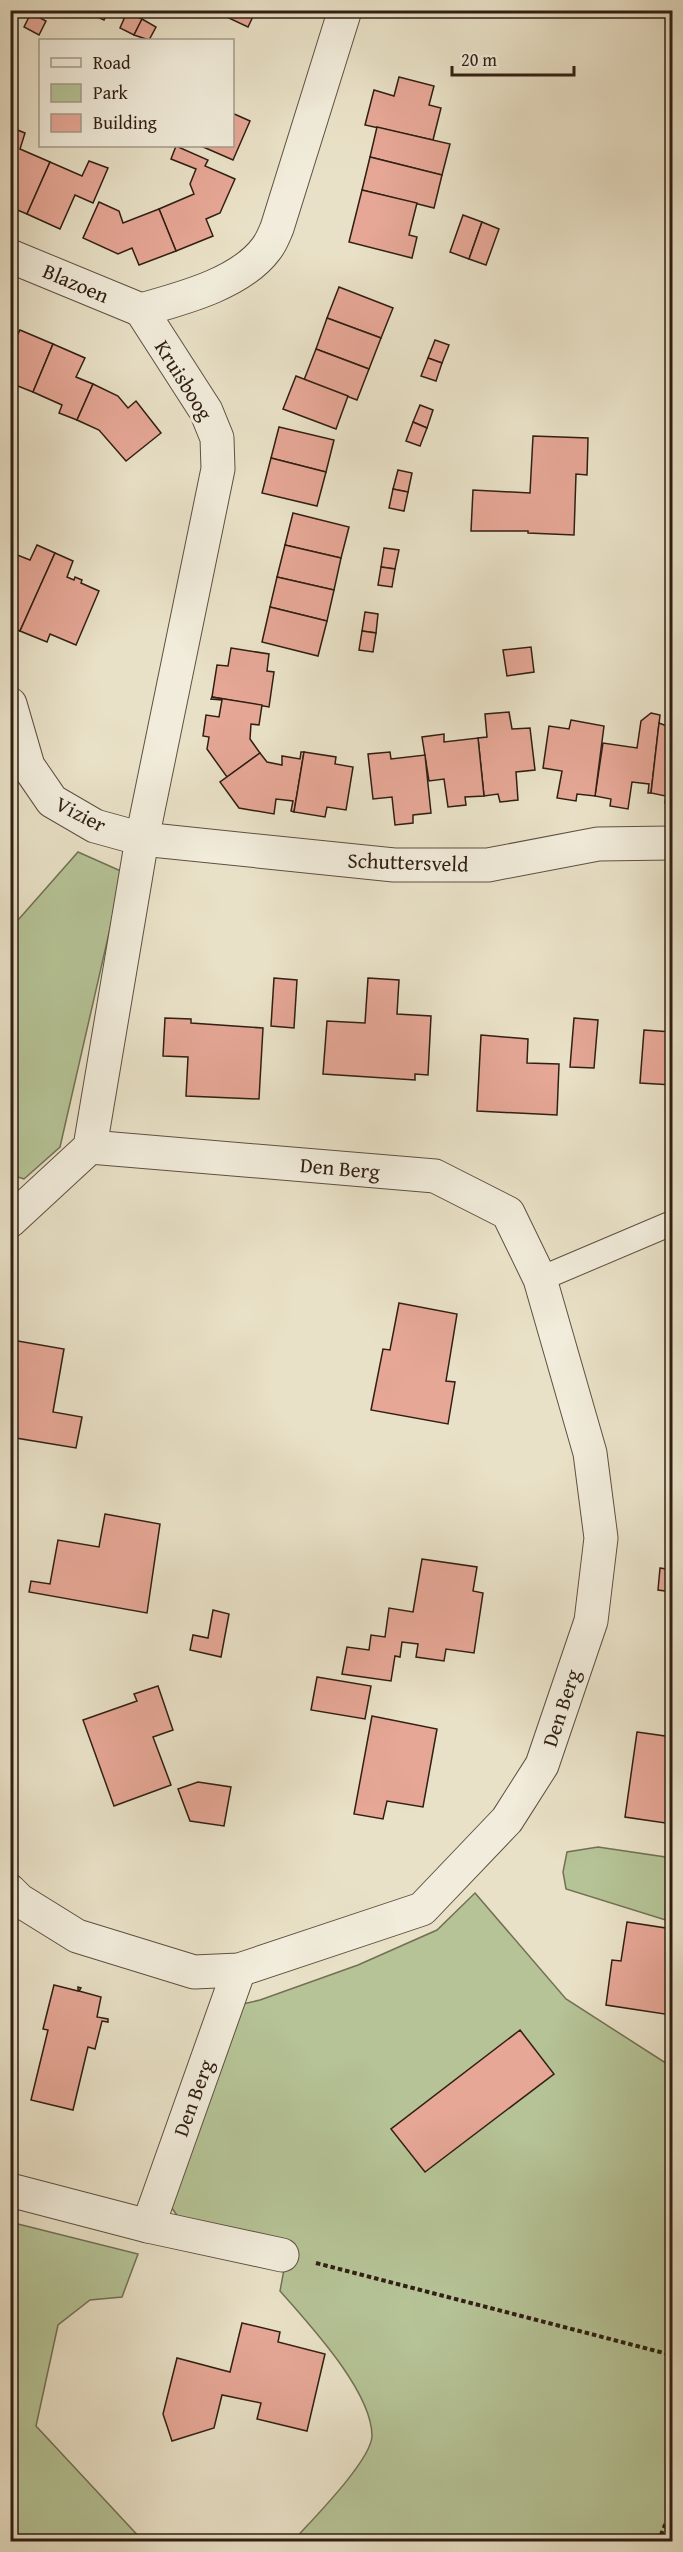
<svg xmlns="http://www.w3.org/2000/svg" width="683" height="2552" font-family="'Gentium Book Plus',serif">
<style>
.green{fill:#b5c396;stroke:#727154;stroke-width:1.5}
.building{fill:#e6a796;stroke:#301f13;stroke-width:1.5}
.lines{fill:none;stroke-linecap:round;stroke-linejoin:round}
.lane-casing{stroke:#5e5040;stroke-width:26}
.street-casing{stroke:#5e5040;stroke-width:35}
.path{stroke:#301f13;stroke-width:4;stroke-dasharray:4.5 3;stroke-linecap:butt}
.lane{stroke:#f1ecdb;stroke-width:24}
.street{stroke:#f1ecdb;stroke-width:33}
.labels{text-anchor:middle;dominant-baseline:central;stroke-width:6;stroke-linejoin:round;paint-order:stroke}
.street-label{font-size:21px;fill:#301f13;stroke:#f1ecdb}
</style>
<rect width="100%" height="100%" fill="#e9e1c7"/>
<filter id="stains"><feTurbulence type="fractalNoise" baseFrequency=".00333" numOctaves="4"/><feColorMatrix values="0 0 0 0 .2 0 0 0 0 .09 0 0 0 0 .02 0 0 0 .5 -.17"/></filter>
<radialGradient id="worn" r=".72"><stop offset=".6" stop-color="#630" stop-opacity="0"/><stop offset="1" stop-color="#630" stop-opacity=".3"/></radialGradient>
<!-- green -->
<g class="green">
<path d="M78,852L123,872L60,1147L24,1179L11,1175V928Z"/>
<path d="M598,1847L672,1858V1922L566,1889L563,1872L567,1852Z"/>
<path d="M475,1893L566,1999L672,2067V2541H293C311,2521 371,2461 372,2436C372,2391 308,2323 280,2291L288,2248L179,2218L169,2204L221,2009L260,2000L358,1965L437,1930Z"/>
<path d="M10,2222L138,2254L122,2297L90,2300L58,2325L36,2426L143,2541H11Z"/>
</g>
<!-- building -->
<g class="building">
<path d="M90,10H109L104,20L89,13Z"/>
<path d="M220,10H256L248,27L218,13Z"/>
<path d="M127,12L142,19L134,35L120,28Z"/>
<path d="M31,13L46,21L39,35L24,27Z"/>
<path d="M142,19L156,27L149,40L134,35Z"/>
<path d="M399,77L434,86L429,105L441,108L433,140L365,125L374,90L394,96Z"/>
<path d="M232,113L250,121L233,160L201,146H232Z"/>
<path d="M10,127L25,133L20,149L50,162L27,214L10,207Z"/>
<path d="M377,127L450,144L442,175L370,157Z"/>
<path d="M176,146L208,160L205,166L235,179L220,213L206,219L213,236L176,251L159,209L194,194L190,184L196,169L171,159Z"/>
<path d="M370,157L442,175L434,208L362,190Z"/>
<path d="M89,161L108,168L93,203L75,195L60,229L27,214L50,162L82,176Z"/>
<path d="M362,190L417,203L409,235L417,237L412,258L349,242Z"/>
<path d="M99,202L119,211L123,223L159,209L176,251L139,265L132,248L118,254L83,238Z"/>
<path d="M463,215L482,222L469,259L450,252Z"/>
<path d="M482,222L499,229L486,265L469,259Z"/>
<path d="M339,287L393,308L381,338L327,318Z"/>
<path d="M327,318L381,338L369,369L316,349Z"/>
<path d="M20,330L53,344L33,392L10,383V349Z"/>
<path d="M435,340L449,345L442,363L428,358Z"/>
<path d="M53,344L85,358L76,377L93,384L77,420L59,413L62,405L33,392Z"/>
<path d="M316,349L369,369L357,400L304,380Z"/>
<path d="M428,358L442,363L436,381L421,376Z"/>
<path d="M296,376L348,396L336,429L283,409Z"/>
<path d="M93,384L118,396L128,408L136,401L161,433L126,461L99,430L77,420Z"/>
<path d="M420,405L433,410L427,428L413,422Z"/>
<path d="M413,422L427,428L420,446L406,441Z"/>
<path d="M279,427L334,440L326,472L271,458Z"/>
<path d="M533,436L588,438L587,475L576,474L574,535L528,533V531H471L473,490L530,493Z"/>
<path d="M271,458L326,472L317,506L262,493Z"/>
<path d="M398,470L412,473L408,492L393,489Z"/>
<path d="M393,489L408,492L404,511L389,508Z"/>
<path d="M293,513L349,527L341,558L285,545Z"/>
<path d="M37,545L55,553L20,631L10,627V552L30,560Z"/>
<path d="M285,545L341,558L334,590L277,577Z"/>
<path d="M384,548L399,550L395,569L381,567Z"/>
<path d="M55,553L73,561L67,577L74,580L75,577L82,580L81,583L99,591L76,645L50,634L47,642L20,631Z"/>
<path d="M381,567L395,569L392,587L378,585Z"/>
<path d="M277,577L334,590L327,621L270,607Z"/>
<path d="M270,607L327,621L318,656L262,642Z"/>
<path d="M365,612L378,614L376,633L362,631Z"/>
<path d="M362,631L376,633L373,652L359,650Z"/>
<path d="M531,647L534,672L507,676L503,650Z"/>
<path d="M231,648L269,654L267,671L274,672L269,707L212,697L217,665L228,666Z"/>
<path d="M212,697L262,705L259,725L251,724L250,739L260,753L227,777L207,749L209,737L203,736L206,715L219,717L222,700L211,699Z"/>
<path d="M509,712L512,729L530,728L535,770L516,772L518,800L500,802L498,794L484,796L478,738L487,737L485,714Z"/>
<path d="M651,713L660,715L651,793H648L649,784L632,782L628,809L610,806L611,799L595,796L603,743L637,748L641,721Z"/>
<path d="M571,720L604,726L595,796L577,794L576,801L557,798L562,771L543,768L549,726L569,729Z"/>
<path d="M659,723L672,728V805L665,803L666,796L651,793Z"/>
<path d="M444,734V742L478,738L484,796L465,797L466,805L448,807L444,779L429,781L422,737Z"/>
<path d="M301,752H304L294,812L291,811L293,801L276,799L274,814L239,808L220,782L260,753L267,762L282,765V756L300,759Z"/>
<path d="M304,752L336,757L335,764L353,767L346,810L327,807L325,817L294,812Z"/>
<path d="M390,752L391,759L425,755L431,813L413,815V823L395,825L392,797L373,799L368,754Z"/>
<path d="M274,978L297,980L294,1028L271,1026Z"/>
<path d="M368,978L399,980L397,1014L431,1016L428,1075L415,1074V1080L323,1074L327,1021L365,1023Z"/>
<path d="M165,1018L191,1019V1023L263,1028L259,1099L186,1096L188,1057L163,1056Z"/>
<path d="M574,1018L598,1020L594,1068L570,1067Z"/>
<path d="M644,1030L672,1032V1085L640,1083Z"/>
<path d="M481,1035L528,1039L527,1063L559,1064L557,1115L477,1111Z"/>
<path d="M399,1303L457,1314L446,1381L455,1382L448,1424L371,1410L383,1349L390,1350Z"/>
<path d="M12,1340L64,1349L53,1412L82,1417L76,1448L10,1437Z"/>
<path d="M105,1514L160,1524L147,1613L29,1592L31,1581L50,1584L58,1540L99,1547Z"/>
<path d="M422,1559L477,1567L473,1591L483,1593L474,1653L446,1649L444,1661L416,1657L418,1644L402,1642L400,1657L395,1656L391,1681L342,1674L347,1647L369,1650L371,1635L385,1637L389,1608L413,1612Z"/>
<path d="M660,1568L672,1570V1592L658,1590Z"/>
<path d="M213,1610L229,1614L221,1657L190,1650L193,1635L208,1638Z"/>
<path d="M317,1677L371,1686L365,1719L311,1710Z"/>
<path d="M158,1686L173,1730L153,1737L171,1785L114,1806L83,1720L137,1701L134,1694Z"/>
<path d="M372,1716L437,1729L423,1807L387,1801L383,1819L354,1814Z"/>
<path d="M637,1732L672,1737V1824L625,1817Z"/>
<path d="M198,1782L231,1787L224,1826L190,1821L178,1789Z"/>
<path d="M627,1922L672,1929L671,2015L606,2005L612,1960L621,1961Z"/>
<path d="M54,1985L78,1991V1987L81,1988L79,1991L101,1997L97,2017L108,2019V2022L102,2021L95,2049L88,2047L73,2110L31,2100L48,2030L43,2029Z"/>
<path d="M520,2030L554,2074L425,2172L391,2129Z"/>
<path d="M242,2323L280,2332L278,2342L325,2354L307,2431L257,2419L261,2403L222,2395L214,2428L172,2441L163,2414L177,2358L230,2372Z"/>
</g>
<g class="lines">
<!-- lane casing -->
<g class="lane-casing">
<path id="lane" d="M540,1279L672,1223"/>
</g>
<!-- street casing -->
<g class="street-casing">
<g id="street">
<path d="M10,256L141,310"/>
<path d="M10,704L28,766L52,801L95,826L142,839L394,865H488L598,844L672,843"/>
<path d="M10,1221L90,1147L142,839L218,469L217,438L206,411L141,310C180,299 240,284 266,249C271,243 274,235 277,228L345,10"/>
<path d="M10,1891L19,1900L77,1936L194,1972L239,1970L422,1909L507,1820L542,1765L591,1621L601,1538L590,1453L540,1279L508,1213L435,1176L90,1147"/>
<path d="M10,2190L148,2226L282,2255"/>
<path d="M148,2226L239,1970"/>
</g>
</g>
<!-- path -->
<g class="path">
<path d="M316,2263L672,2355"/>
<path d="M658,2542L672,2508"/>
</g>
<!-- lane -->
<use href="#lane" class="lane"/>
<!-- street -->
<use href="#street" class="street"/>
</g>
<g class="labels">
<!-- street labels -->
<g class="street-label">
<text transform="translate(76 283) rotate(23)">Blazoen</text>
<text transform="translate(184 380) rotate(58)">Kruisboog</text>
<text transform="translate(81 814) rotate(27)">Vizier</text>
<text transform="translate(408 862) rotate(2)">Schuttersveld</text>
<text transform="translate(340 1168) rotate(5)">Den Berg</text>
<text transform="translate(561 1708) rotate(-72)">Den Berg</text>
<text transform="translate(193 2098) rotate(-70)">Den Berg</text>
</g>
</g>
<!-- margin -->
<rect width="683" height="2552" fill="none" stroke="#e9e1c7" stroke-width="36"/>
<rect x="12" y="12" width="659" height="2528" fill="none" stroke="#301f13" stroke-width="3"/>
<rect x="18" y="18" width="647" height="2516" fill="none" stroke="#301f13" stroke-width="1.5"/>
<!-- legend -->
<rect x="39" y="39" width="195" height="108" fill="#f1ecdb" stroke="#a49a8b" stroke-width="1.5"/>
<rect x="51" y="58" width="30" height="9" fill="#f1ecdb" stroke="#a49a8b" stroke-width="1.5"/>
<text x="93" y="69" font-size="18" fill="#301f13">Road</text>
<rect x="51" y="84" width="30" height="18" fill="#b5c396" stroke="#a49a8b" stroke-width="1.5"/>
<text x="93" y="99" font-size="18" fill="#301f13">Park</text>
<rect x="51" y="114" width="30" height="18" fill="#e6a796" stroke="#a49a8b" stroke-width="1.5"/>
<text x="93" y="129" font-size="18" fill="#301f13">Building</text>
<!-- scale -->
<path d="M452 66v9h122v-9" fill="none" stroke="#301f13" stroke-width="3"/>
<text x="461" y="66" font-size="18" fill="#301f13" stroke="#f1ecdb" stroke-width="4.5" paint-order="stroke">20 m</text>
<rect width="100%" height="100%" filter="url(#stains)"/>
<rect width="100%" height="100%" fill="url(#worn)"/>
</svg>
